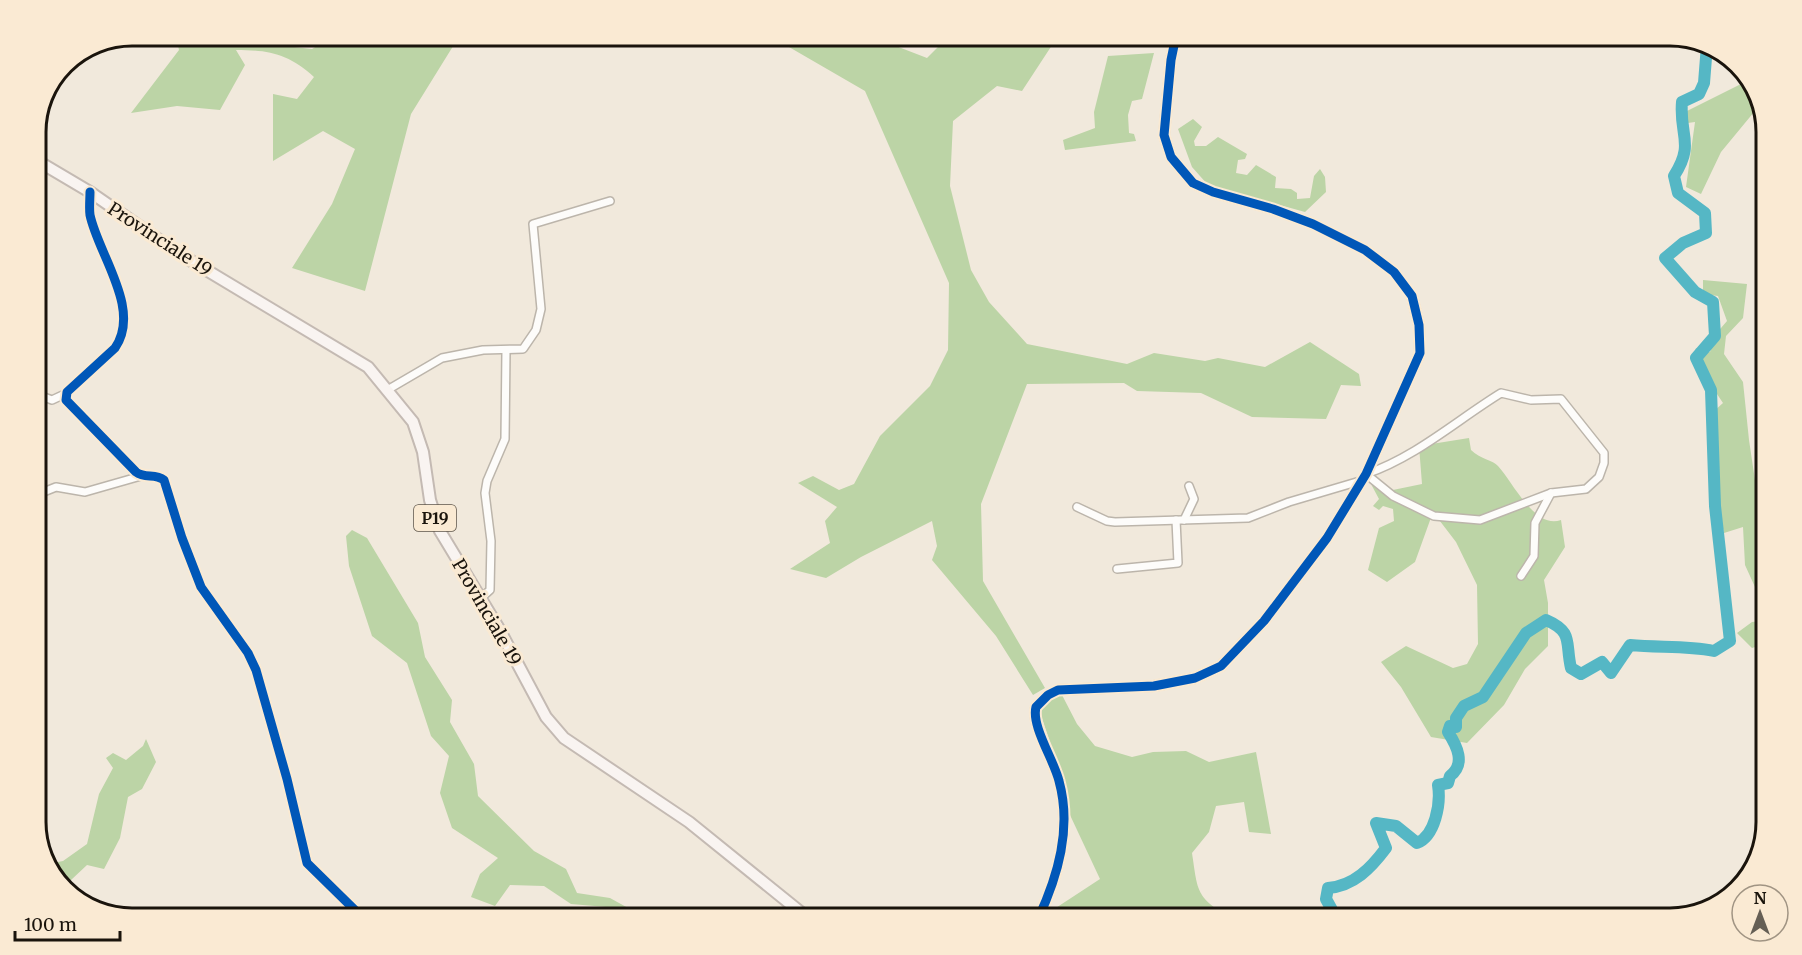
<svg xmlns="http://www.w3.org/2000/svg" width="1802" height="955" font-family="Merriweather,serif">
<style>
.forest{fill:#bcd4a6}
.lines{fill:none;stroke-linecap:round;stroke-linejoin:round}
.river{stroke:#55b7c5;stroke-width:12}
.minor-casing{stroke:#bcb5ab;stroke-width:10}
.tertiary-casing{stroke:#bcb5ab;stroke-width:12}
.primary-casing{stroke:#c4bab3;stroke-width:14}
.minor{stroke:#fdfcfa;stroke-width:7}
.tertiary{stroke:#fdfcfa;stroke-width:9}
.primary{stroke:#f9f4f1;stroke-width:10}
.cycleway-casing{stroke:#faead3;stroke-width:13}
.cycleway{stroke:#0057b8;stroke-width:9}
.labels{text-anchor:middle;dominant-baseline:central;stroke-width:6;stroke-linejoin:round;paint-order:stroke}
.shield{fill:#faead3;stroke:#5d5448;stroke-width:1.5}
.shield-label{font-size:16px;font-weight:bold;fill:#1a140c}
.street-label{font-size:18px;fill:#1a140c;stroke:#faead3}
.rim{fill:none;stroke:#1a140c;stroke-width:3}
</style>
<rect width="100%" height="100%" fill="#f1e9dc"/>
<!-- forest -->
<g class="forest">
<path d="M176,36H226L240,41L312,49C327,39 355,41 373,36H515L455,43L411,114L365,291L292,268L332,204L355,149L323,131L273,161V94L297,99L314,77C289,54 269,50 236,50L245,65L220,110L177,106L131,113L179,50Z"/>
<path d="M770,36H870L927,58L949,36H1058L1022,91L997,86L953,121L950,186L971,270L989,302L1027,344L1127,364L1154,353L1205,361L1218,358L1265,367L1310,342L1359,374L1361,386L1341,385L1326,419L1252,417L1201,393L1137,391L1124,383L1027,384L981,504L983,581L1045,688L1033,695L996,636L932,560L937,546L932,521L861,557L826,578L790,569L830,543L825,521L837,507L798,483L813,476L839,490L854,484L880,436L930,386L948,350L949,283L865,91Z"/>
<path d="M1154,53L1142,99L1132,101L1128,115L1129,133L1134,134L1136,141L1065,150L1063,140L1095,128L1094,112L1108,56Z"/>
<path d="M1747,81L1751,82L1759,106L1721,152L1701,194L1686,187L1695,122L1680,124L1683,113Z"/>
<path d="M1193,119L1202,127L1194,141L1195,146H1206L1218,137L1247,154L1245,159L1238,160L1236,173L1247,175L1256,165L1276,177L1275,188L1291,189L1297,193V199L1310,198L1314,176L1320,169L1325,177L1326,192L1305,212L1208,185L1192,167L1178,129Z"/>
<path d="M1703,280L1747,284L1743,318L1726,336L1724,354L1743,382L1749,440L1760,514L1766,526V581L1755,587L1745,565L1743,527L1724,533L1713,481L1718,439L1713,412L1723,403L1693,358L1696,348L1710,352L1715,335L1727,321L1718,296L1703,294Z"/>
<path d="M1469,438L1471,450C1480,459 1493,460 1498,466C1513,482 1535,530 1561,520L1565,547L1544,580L1548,603V646L1525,669L1504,705L1467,743L1431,737L1401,687L1381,662L1406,646L1453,668L1467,664L1478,644L1477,585L1456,542L1433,512L1415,562L1387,582L1368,570L1379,528L1394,521L1393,509L1383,506L1379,510L1373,506L1379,499L1371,484L1388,491L1422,484L1419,446Z"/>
<path d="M352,530L367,538L418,623L425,657L452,700L450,722L474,764L478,796L534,851L566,869L577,893L610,898L648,919H633L606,907L571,904L544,886L510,885L495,906L471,897L480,874L498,858L452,828L440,793L449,756L431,736L407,663L372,636L349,566L346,536Z"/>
<path d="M1766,598L1765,644L1752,648L1737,633L1752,622L1761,621L1766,611L1757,603Z"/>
<path d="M1062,695L1077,724L1095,746L1132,757L1153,752L1186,751L1209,762L1256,752L1271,834L1249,832L1244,802L1216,806L1209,832L1192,853C1198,893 1196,897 1232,919H1039L1100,879L1070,815L1062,778L1039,709L1047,700Z"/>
<path d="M146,739L156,762L142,789L128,797L120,838L104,869L87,865L71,880L61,884L52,876L48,864L63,861L87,844L99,794L113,768L106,758L113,753L126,760L143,746Z"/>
<path d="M1581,913L1605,919H1555Z"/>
</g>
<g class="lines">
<!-- river -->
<path class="river" d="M1337,919L1326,899L1328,888C1354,886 1371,868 1386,848L1376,823L1396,826L1417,843C1435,836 1441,804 1438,785L1448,783L1450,776C1466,764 1457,746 1448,732L1450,726L1456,727V718L1464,706L1483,697L1526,633L1546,620C1574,632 1565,643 1571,668L1581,674L1602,662L1611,673L1630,645C1659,648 1686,645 1714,651L1730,641L1715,506L1711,390L1696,358L1715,336L1713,302L1695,292L1665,258L1683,243L1706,233L1705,213L1678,193L1674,176C1695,143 1679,136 1682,102L1699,94L1704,83L1707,45"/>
<!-- minor casing -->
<g class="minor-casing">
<g id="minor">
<path d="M90,192C90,199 89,208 90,215C98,254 142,309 115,348L67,392L66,400L136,472C145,479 155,473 164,480L182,538L201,587L248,653L256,670L287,779L307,863L364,919"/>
<path d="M389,389L442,358L483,350L523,349L536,330L541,309L533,224L610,201"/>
<path d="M1501,393L1531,400L1561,399L1604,453V463L1599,477L1586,489L1551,493L1480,520L1434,516L1393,496L1366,474C1416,457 1457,420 1501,393Z"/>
<path d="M36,394L52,400L67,393"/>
<path d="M36,495L56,487L85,492L141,476"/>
<path d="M1077,507L1107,521L1115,522L1248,518L1289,502L1360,481"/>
<path d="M1184,520L1194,499L1189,486"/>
<path d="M1117,569L1178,563L1176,520"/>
<path d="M1521,576L1534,556L1535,523L1551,493"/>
<path d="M481,598L490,590L491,541L485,493L487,481L505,439L506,350"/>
</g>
</g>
<!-- tertiary casing -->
<g class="tertiary-casing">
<path id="tertiary" d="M1038,919C1058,876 1072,828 1059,781C1054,760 1031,726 1036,707L1048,695L1058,690L1154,686L1195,678L1221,666L1264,621L1327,538L1366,474L1420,353L1419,325L1412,296L1394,272L1365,250L1313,224L1273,209L1213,192L1193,183L1171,157L1164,135L1171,60L1176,36"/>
</g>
<!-- primary casing -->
<g class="primary-casing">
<path id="primary" d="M36,160L90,192L178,253L368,367L413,422L423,452L430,500L440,531L498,627L546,717L564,738L689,822L809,919"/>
</g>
<!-- minor -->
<use href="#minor" class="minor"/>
<!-- tertiary -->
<use href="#tertiary" class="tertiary"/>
<!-- primary -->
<use href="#primary" class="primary"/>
<!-- cycleway casing -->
<g class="cycleway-casing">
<g id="cycleway">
<path d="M90,192C90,199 89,208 90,215C98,254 142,309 115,348L67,392L66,400L136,472C145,479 155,473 164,480L182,538L201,587L248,653L256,670L287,779L307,863L364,919"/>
<path d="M1038,919C1058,876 1072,828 1059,781C1054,760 1031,726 1036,707L1048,695L1058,690L1154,686L1195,678L1221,666L1264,621L1327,538L1366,474L1420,353L1419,325L1412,296L1394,272L1365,250L1313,224L1273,209L1213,192L1193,183L1171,157L1164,135L1171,60L1176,36"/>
</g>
</g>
<!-- cycleway -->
<use href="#cycleway" class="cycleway"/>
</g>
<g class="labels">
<!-- shield labels -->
<rect class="shield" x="414" y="505" width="42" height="26" rx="4.5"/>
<g class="shield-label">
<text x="435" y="518">P19</text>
</g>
<!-- street labels -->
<g class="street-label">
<text transform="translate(160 239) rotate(33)">Provinciale 19</text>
<text transform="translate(487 612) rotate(60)">Provinciale 19</text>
</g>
</g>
<!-- crop -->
<path d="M0 0H1802V955H0ZM132 46H1670A86 86 0 0 1 1756 132V822A86 86 0 0 1 1670 908H132A86 86 0 0 1 46 822V132A86 86 0 0 1 132 46Z" fill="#faead3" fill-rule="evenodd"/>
<path class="rim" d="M132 46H1670A86 86 0 0 1 1756 132V822A86 86 0 0 1 1670 908H132A86 86 0 0 1 46 822V132A86 86 0 0 1 132 46Z"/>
<!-- north arrow -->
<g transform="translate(1760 913)"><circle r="28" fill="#faead3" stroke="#a09483" stroke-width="1.5"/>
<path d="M0-4.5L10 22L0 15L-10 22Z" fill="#655f55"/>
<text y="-9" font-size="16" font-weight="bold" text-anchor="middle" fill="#1a140c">N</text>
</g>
<!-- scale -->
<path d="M15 931v9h105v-9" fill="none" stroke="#1a140c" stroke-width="3"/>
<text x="24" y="931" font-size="18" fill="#1a140c" stroke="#faead3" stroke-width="4.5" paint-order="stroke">100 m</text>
</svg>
